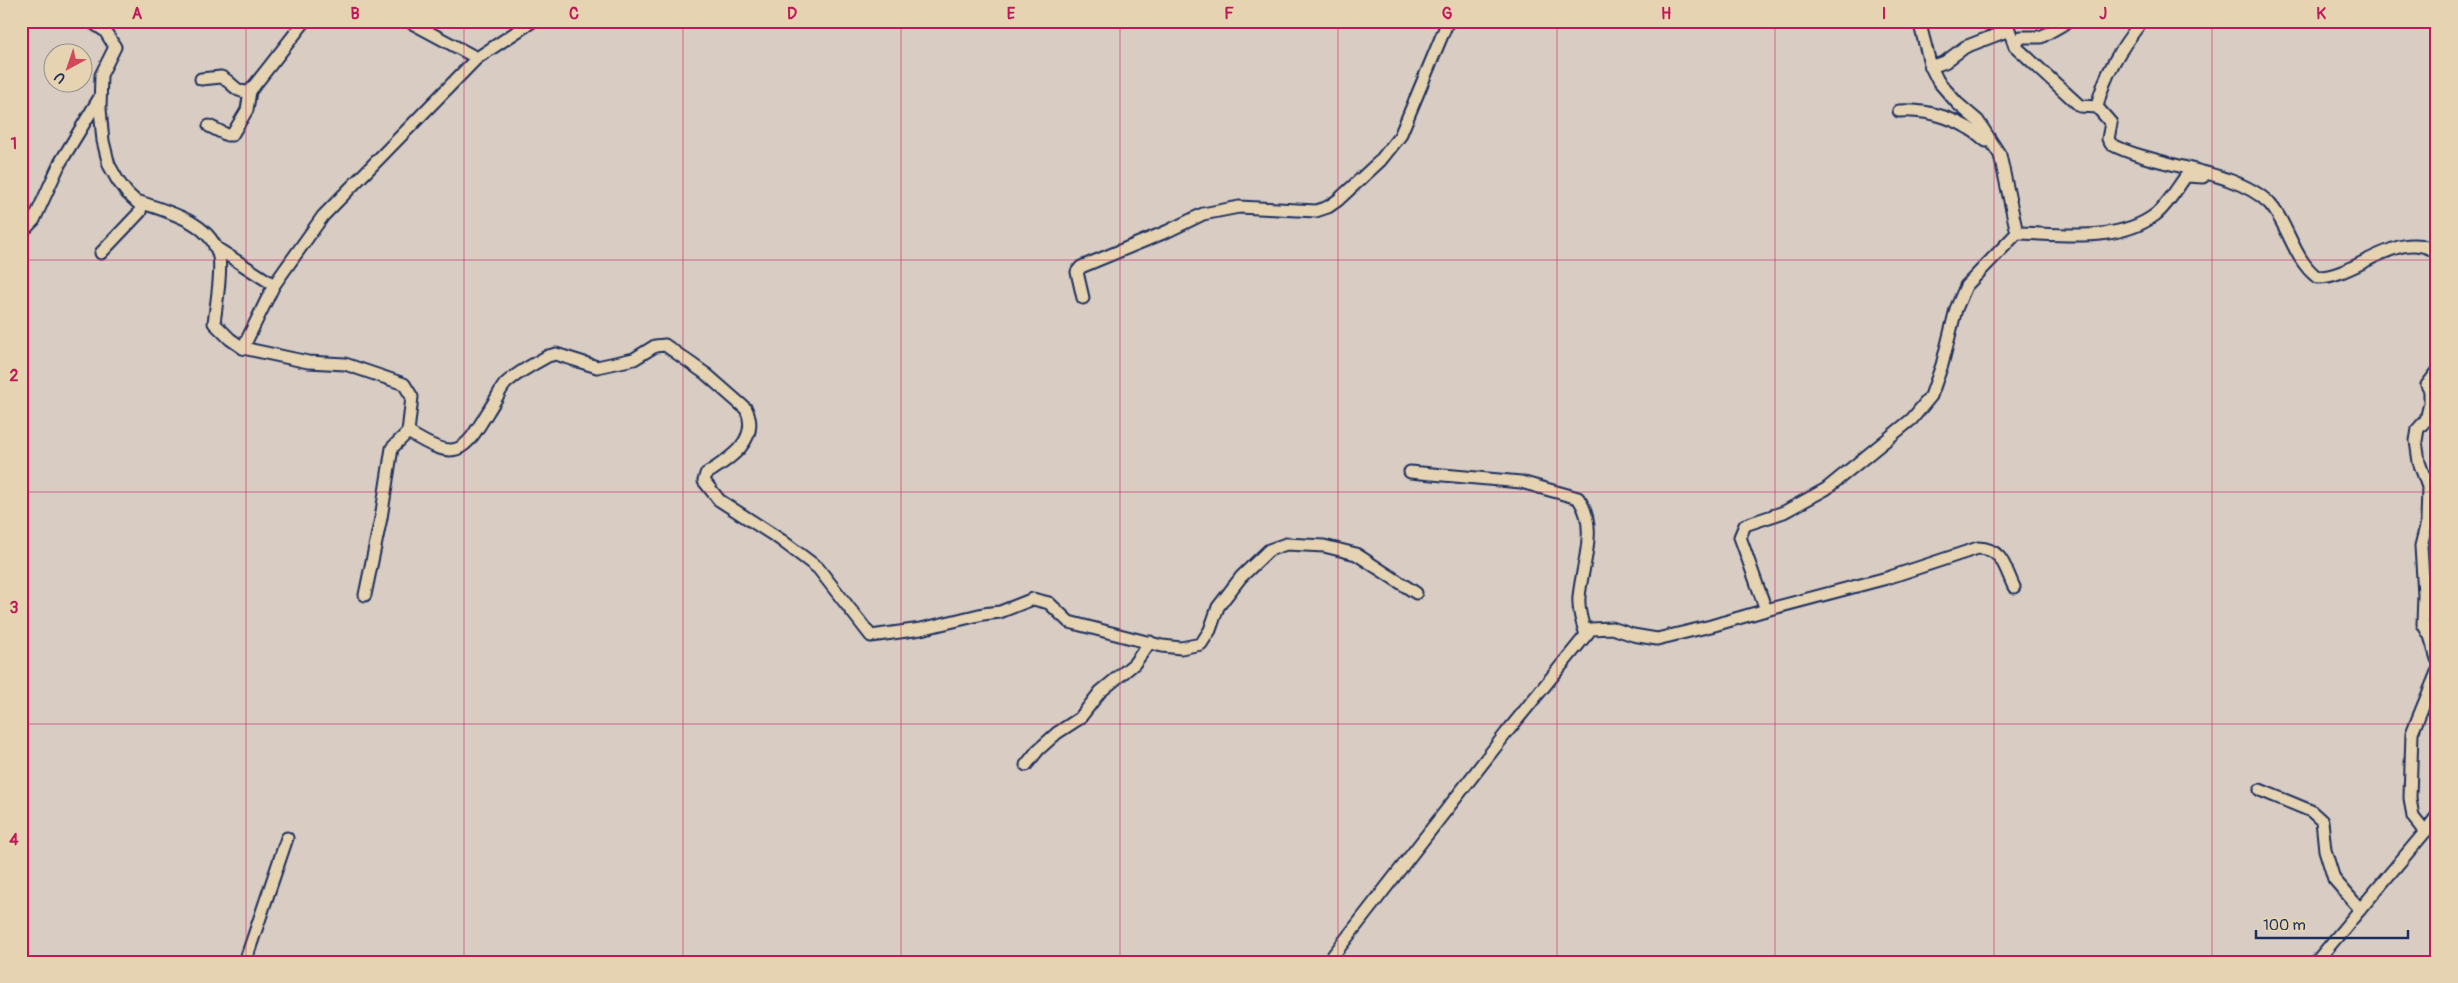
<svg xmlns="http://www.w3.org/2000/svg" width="2458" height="983" font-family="Pangolin,sans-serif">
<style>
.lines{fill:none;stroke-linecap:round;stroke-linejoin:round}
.street-casing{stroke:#1b2f5e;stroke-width:15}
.street{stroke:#e5d3b1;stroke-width:11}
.grid{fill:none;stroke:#c2185b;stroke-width:1;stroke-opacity:0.55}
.neatline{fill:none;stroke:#c2185b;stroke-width:2}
.grid-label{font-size:16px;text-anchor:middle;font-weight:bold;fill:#c2185b}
</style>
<rect width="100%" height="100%" fill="#d8ccc3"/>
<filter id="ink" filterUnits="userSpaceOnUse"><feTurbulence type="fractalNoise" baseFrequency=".02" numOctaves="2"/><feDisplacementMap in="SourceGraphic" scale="10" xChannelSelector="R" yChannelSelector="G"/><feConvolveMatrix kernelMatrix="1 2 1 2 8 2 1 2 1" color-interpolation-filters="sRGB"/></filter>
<g filter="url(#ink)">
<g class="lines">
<!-- street casing -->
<g class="street-casing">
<g id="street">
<path d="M90,21L105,31L115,47L101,75L100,109L103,141L109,165L118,181L127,193L141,206L140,212L101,253"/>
<path d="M408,21L477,58"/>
<path d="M1997,21L2009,30L2015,46L2080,106L2097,107L2111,123L2108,139L2111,144C2153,167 2235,169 2269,203C2288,223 2293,259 2317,277C2353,279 2402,225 2437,253"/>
<path d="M2015,46L2021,37H2041L2069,21"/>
<path d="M1931,67L1945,62L1965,47L2009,30L2007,26"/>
<path d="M201,79L221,77C232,81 236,95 250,91L305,21"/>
<path d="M2097,107C2104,74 2121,48 2142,21"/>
<path d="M1899,111C1930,109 1963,120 1986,141"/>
<path d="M209,126L227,135H232L247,110L250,91"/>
<path d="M140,202C168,212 212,222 219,257C222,273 216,306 214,323L230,339L243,348L308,362L345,364L404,384L412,397L408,432"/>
<path d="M21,233L34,220L60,163L100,97"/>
<path d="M2017,233C2060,234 2118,243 2155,215C2167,206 2177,188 2186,176L2203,177"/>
<path d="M215,247L274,285"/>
<path d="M1083,298L1077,272L1081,267L1168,231L1203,214L1239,207L1316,211L1328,207L1338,200L1380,161L1400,136L1448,21"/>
<path d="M243,348L274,285L323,216L477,58L533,21"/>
<path d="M2437,372L2427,385L2430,391V403L2426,420L2418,429L2416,441L2419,462L2428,487L2427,522L2421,546L2424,595L2423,624L2430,636L2437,659"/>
<path d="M1410,472L1521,482L1578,498C1599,527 1582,564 1579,597C1578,610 1582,622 1586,635"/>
<path d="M365,595L381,518L392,448L408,432C461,465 464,451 494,402C498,396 501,388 506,383C518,372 534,364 548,356L556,354L597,367L634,359L655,346L665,345L706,374L746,409C761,440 728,460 706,474L704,481L719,500L781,540L818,568L871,636L921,629L983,614L1000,612L1033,599L1049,603L1069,622L1162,646L1181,648L1201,644L1210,630L1218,607L1241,577L1269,550L1286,544L1324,546L1356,554L1416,593"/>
<path d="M1766,610L1887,578L1978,548C2002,548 2005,568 2014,587"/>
<path d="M2437,672L2412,733L2410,798L2413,817L2425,832L2437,816"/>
<path d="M1026,765L1038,750L1057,733L1080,718L1100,692L1134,664L1150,642"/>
<path d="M2260,790L2311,811L2322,821L2325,850L2334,879L2360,909"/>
<path d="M245,962L287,838"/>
<path d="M1328,962L1507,732L1591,629L1612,628L1633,635L1657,639L1711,626L1766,610L1740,537L1745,525L1784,512L1826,489L1912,419L1931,396L1942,365L1956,309L1966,286L2017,233L2000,155L1978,121L1957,103L1938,81L1931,67L1919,21"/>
<path d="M2316,962L2425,832"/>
</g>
</g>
<!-- street -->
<use href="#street" class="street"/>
</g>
</g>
<!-- grid -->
<path class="grid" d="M246,21V962M464,21V962M683,21V962M901,21V962M1120,21V962M1338,21V962M1557,21V962M1775,21V962M1994,21V962M2212,21V962M21,260H2437M21,492H2437M21,724H2437"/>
<!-- margin -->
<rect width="2458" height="983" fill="none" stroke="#e5d3b1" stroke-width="55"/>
<!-- north arrow -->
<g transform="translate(68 68) rotate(220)"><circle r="24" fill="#e5d3b1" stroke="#949190"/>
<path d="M0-4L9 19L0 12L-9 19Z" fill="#d1495b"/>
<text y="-8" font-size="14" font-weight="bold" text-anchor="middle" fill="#1b2f5e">U</text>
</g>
<!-- scale -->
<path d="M2256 930v8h152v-8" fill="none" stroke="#1b2f5e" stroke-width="2.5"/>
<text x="2263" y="930" font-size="15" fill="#1b2f5e" stroke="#e5d3b1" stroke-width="4" paint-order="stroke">100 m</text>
<rect x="28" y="28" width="2402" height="928" class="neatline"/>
<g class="grid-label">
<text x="137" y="19">A</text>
<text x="355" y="19">B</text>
<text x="574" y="19">C</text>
<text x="792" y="19">D</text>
<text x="1011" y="19">E</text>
<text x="1229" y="19">F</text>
<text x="1447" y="19">G</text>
<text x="1666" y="19">H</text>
<text x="1884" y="19">I</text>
<text x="2103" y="19">J</text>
<text x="2321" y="19">K</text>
<text x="14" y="149">1</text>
<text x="14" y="381">2</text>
<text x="14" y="613">3</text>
<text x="14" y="845">4</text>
</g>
</svg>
